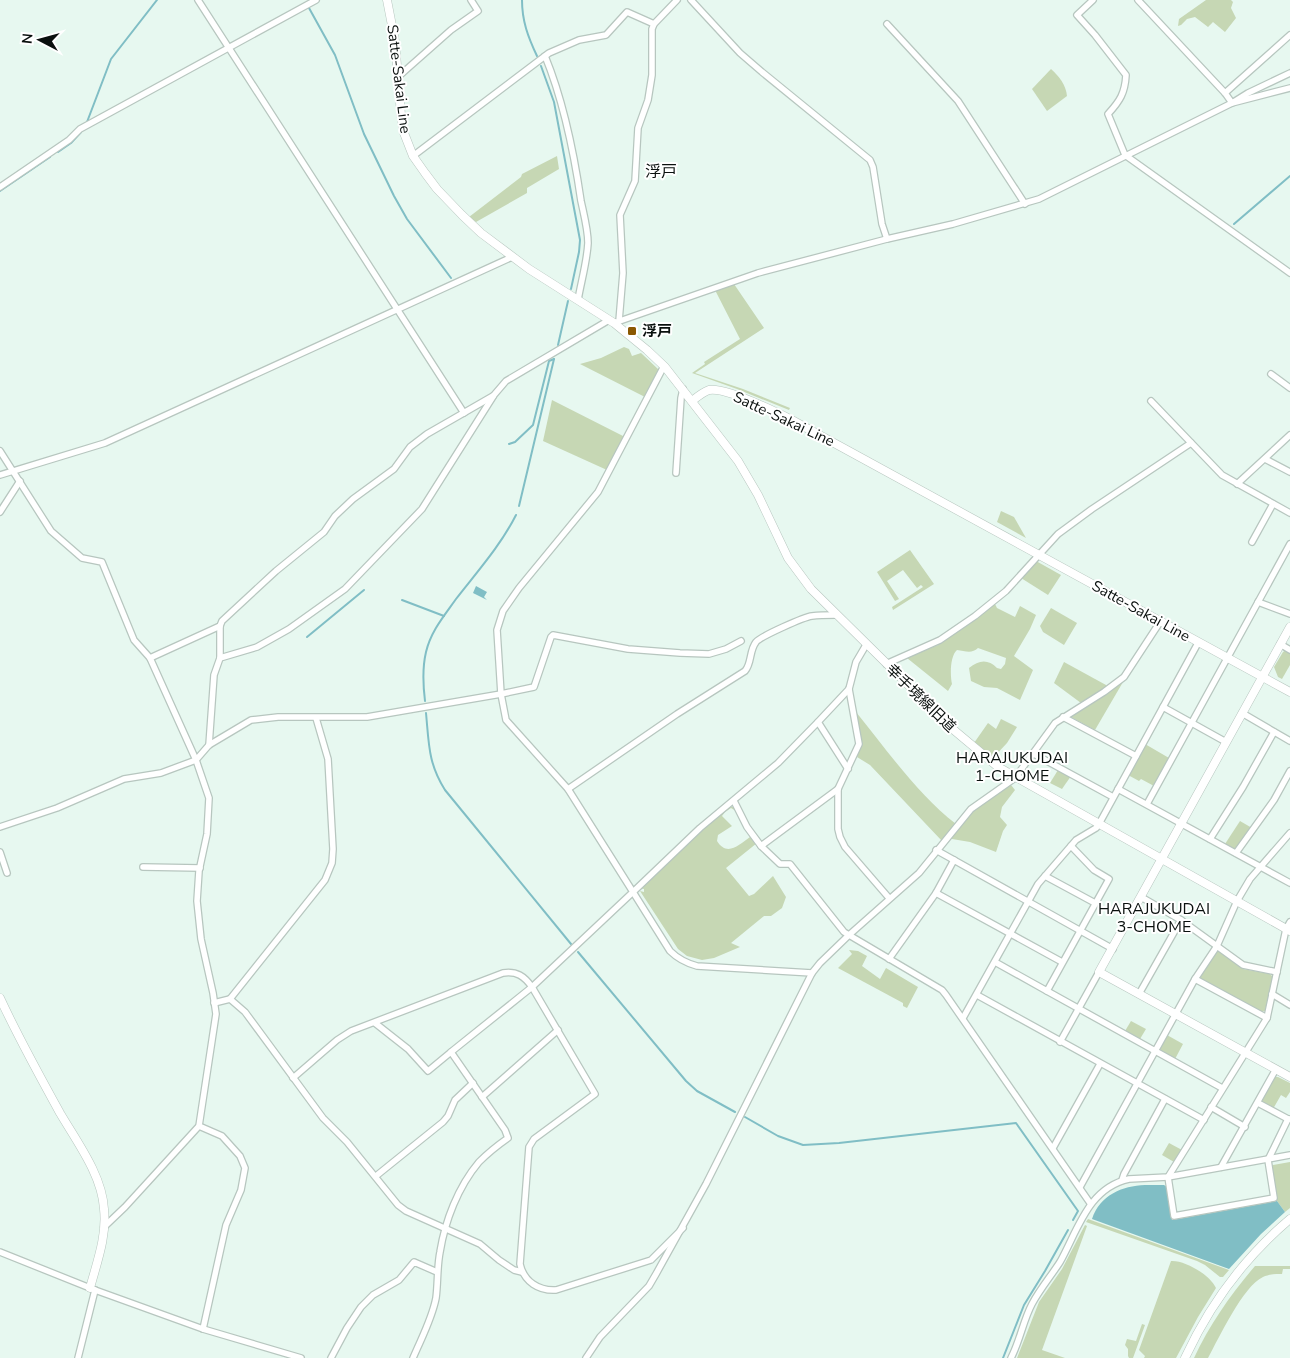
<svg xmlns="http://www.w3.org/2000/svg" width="1290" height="1358" font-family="'Nunito Sans','Noto Sans JP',sans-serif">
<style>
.green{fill:#c6d7b4}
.water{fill:#80bec5}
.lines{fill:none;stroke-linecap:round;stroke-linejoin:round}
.stream{stroke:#80bec5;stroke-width:2}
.street-casing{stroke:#b7c6bf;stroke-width:8}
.secondary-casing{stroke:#b7c6bf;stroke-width:9}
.street{stroke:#fff;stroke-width:5.5}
.secondary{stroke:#fff;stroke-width:8}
.poi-dot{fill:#8a5801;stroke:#fff;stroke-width:2}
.labels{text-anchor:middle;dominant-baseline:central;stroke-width:4;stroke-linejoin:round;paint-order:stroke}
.street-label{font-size:15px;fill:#0a100e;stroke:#fff}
.poi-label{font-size:15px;font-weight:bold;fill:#0a100e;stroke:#fff;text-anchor:start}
.neighbourhood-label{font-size:16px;fill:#0a100e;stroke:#fff}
</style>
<rect width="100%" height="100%" fill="#e7f8f0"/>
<!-- green -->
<g class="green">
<path d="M1206,0H1231L1233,2L1231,8L1236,18L1225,32L1213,22L1208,27L1195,17L1187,19L1181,25L1178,26L1179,19Z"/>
<path d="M1051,69C1059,76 1066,85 1067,96L1047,111L1032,89Z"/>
<path d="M557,156L559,169L527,188V193L476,222L469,217L521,177L522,174Z"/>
<path d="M734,284L764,328L695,373L743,389L790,408L789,410L737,389L692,373L705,364L704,362L740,339L716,292V291Z"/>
<path d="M624,347L629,349L632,356L641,353L659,370L645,397L580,364L601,358Z"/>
<path d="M552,400L623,436L629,428L607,470L543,441Z"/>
<path d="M1001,511L1014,517L1026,538L997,522Z"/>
<path d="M910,550L934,584L893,610L892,607L923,587L921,585L917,588L903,570L887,581L899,599L895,601L877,572Z"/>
<path d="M1036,561L1061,575L1048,595L1021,578Z"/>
<path d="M995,604L997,608L1015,617L1020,606L1036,615L1030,629L1014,656L1033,670L1020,700L997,688L984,687L971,681L969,668C979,660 988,659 997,668L1001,669L1005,664L1006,658L978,648C972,654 965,651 957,650C950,656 950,675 952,684L948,691L907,658L938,645Z"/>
<path d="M1051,608L1077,623L1064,645L1043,632L1040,626Z"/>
<path d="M1286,650L1290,652V665L1282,679L1278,677L1274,667L1283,652Z"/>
<path d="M1064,662L1106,685L1107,687L1081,703L1054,683Z"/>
<path d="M1123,682L1095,730L1071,717L1070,715Z"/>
<path d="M856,712C887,750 918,795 956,824L942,841L870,765L857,757C864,743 859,727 856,712Z"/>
<path d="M1001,719L1017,727L1007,743L993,758L974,743L988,723L996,729Z"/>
<path d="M1145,744L1169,758L1154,786L1141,779L1139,781L1128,775Z"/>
<path d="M1058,770L1071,776L1062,789L1050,783Z"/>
<path d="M1011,785L1015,790L1002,807L1000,817L1007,825L1003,831L996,852L970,842L952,839L951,838L972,811Z"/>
<path d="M731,807H734L736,811L731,808L725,812L722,816L732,826L718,835L717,841C727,857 739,845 750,837L757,843L726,868L749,896L754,894L773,876L786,897L782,908L771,916H764L731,943L740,947L714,958L702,960L687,956L678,949L640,891L644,892V889L639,888L701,829L728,808Z"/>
<path d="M1240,821L1252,828L1237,849H1234L1225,844Z"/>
<path d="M849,950L858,951L867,956L862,966L880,979L886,968L918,987L907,1008L903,1006V1003L838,968L852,954Z"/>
<path d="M1219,951L1243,969L1270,974L1273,977L1265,1011L1260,1012L1201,980L1200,974L1215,952Z"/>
<path d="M1131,1021L1146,1029L1140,1039L1125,1031Z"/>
<path d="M1167,1035L1183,1044L1175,1059L1161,1051L1160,1048Z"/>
<path d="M1274,1077H1278L1290,1083V1092L1286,1098L1281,1095L1273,1109L1262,1103V1101Z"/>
<path d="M1169,1143L1182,1150L1174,1162L1162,1155Z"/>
<path d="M1290,1162V1208L1285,1212L1277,1201L1271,1167L1273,1165Z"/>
<path d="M1088,1219L1229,1270L1223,1277H1220L1205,1265L1197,1261L1086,1222Z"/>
<path d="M1085,1225L1087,1226L1042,1350L1065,1358H1017L1039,1302L1062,1269Z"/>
<path d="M1171,1261C1185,1260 1210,1275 1216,1288L1198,1317L1176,1358H1144L1145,1356L1139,1350Z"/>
<path d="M1255,1266H1290V1269H1283L1282,1274C1276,1274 1269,1274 1263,1277C1243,1286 1219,1338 1208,1358H1194C1210,1324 1231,1294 1255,1266Z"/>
<path d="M1142,1324L1145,1325L1133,1358H1129L1128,1356V1349L1125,1345L1127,1339L1136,1341Z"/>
</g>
<!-- water -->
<g class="water">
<path d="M476,586L487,592L484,597L487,600L473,593Z"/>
<path d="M1145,1185H1164L1167,1187L1172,1220L1277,1201L1285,1212L1261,1234L1229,1269L1092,1219C1100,1195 1122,1186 1145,1185Z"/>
</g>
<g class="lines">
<!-- stream -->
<g class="stream">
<path d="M522,0C522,21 528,37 537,56"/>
<path d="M309,8L335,55L364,134L394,196L407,219L451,278"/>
<path d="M541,66L554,102L580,240L579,252L571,289"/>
<path d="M87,122L111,59L157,0"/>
<path d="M58,152L71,143L81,132"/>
<path d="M0,191L50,157"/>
<path d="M1234,224L1290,176"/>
<path d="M558,345L568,301"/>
<path d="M509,444L515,442L533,425L549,361L554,359"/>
<path d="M519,506L554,359"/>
<path d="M402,600L444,616"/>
<path d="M307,637L364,590"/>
<path d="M425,701C423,685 422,669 426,652C431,631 444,616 456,599C477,572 501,545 516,515"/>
<path d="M426,713C429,744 428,763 445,790L571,944"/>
<path d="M578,952L686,1081L697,1091L735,1112"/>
<path d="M745,1117L778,1136L803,1145L839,1143L1016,1123L1078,1211L1073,1220"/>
<path d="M1003,1358L1024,1305L1045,1271L1068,1230"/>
</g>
<!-- street casing -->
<g class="street-casing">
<g id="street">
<path d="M198,0L464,413"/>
<path d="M691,0L740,53L762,72L870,160L873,167L882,224L887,239"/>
<path d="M1093,0L1077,15L1095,35L1126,75C1125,93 1120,101 1108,114L1125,155L1290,273"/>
<path d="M1138,0L1225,93L1232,103L1248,93L1290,73"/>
<path d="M887,24L958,101L1025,204"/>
<path d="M545,56C564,102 574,153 581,201C584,215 588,230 588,243C587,262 581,282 578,300"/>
<path d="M399,76L451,30L478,11L471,0"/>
<path d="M1225,93L1290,35"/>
<path d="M413,156L549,53L579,40L606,35L627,12L654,24"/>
<path d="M0,187L69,140L80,129L316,0"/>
<path d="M619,321L623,273L620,215L635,181L638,128L648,100L652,75V29L654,24L677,0"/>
<path d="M614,323L758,273L887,239L953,224L1039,199L1232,103L1290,88"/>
<path d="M1271,374L1290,388"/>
<path d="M1151,401L1222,475L1290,513"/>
<path d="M0,451L51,531L82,558L102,562L134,640L150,658L196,760L209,798L207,834L199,871L197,901L201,939L213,993L216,1014L199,1126L125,1207L104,1227"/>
<path d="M1265,459L1290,472"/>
<path d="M676,473L681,398L683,389"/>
<path d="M0,475L105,443L512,257"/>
<path d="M1237,484L1290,435"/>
<path d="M0,512L20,481"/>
<path d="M1252,542L1273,504"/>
<path d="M1258,602L1290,614"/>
<path d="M1280,644L1290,650"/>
<path d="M150,658L220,626"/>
<path d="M220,658V626L222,621L276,571L324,532L335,516L353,499L394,469L410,447L427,434L493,396"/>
<path d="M886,664L940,640L975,616L1006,591L1058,534L1092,509L1191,443"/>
<path d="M849,689L859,744L838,789V829L840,837L845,847L889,898"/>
<path d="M1163,707L1226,742"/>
<path d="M1242,713L1290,741"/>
<path d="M1063,717L1136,756"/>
<path d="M818,722L848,769"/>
<path d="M209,745L214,675L220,658L257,647L289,629L345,589L422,509L494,395L506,381L609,320"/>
<path d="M1034,754L1113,797"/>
<path d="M568,789L677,714L745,671C752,663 749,651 756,642C761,636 804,617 812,616C820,615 828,615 835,615"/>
<path d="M1118,789L1290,883"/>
<path d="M734,801L747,827L761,846L838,789"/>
<path d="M1147,804L1290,544"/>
<path d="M0,827L57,808L124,779L161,773L196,760L209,745L251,720L278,717H367L501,694L534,687L551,637L553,635L628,649L680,653L709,654L726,649L741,641"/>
<path d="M1210,839L1243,787L1274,732"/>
<path d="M1071,846L1094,870L1109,879L1047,991L1222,1088"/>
<path d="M936,850L1113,949"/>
<path d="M0,852L7,873"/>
<path d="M1236,853L1274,800L1290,771"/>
<path d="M143,867L200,868"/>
<path d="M1045,876L1095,903"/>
<path d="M936,893L1062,962"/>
<path d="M1141,897L1181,920L1243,965L1277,972"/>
<path d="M1290,922L1286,929L1267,1018L1168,1177L1174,1216L1274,1198L1268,1160L1288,1119H1290"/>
<path d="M889,959L936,893L954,860"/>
<path d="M995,962L1047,991"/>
<path d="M812,973L697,966C686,963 678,959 670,951L633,892L700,828L778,763L818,722L849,689L856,662L866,645"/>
<path d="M1195,979L1267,1018"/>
<path d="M1139,994L1181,920"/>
<path d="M1272,994L1290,1005"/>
<path d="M977,995L1204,1120"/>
<path d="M230,999L325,880L332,863L333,849L328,759L316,718"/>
<path d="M214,1003L230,999L245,1012L323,1118L347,1142L398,1205L406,1211L480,1244L499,1260L514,1270L522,1272"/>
<path d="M963,1018L1038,884L1076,840L1096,828L1099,824L1198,643"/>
<path d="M375,1023L408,1049L428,1071L451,1052"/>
<path d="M1060,1042L1099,972"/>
<path d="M293,1078L337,1040L351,1031L503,973C517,971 524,976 532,987L595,1094L534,1139L529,1147L520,1264C524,1282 539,1291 556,1290L651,1260L683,1228"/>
<path d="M482,1097L558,1030"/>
<path d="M1258,1103L1288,1119"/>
<path d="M1211,1107L1245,1127"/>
<path d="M199,1126L222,1136L240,1156L245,1168L241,1190L226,1225L203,1329"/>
<path d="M1053,1148L1100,1064"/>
<path d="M1221,1167L1276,1069"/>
<path d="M376,1176L443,1122L448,1116L455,1100L473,1083"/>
<path d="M1122,1180L1124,1174L1165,1099"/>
<path d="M1080,1187L1195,979L1217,946L1237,901L1250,879L1290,833"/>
<path d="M1090,1203L946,995L942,990L849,935L919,873L971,809L1015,778L1055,723L1104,692L1124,677L1160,622"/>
<path d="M0,1252L95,1290L203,1329L301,1358"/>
<path d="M78,1358L95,1290"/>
<path d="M331,1358L347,1328L361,1307L373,1295L399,1280L414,1262L437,1272"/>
<path d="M413,1358C421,1339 432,1319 436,1298C438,1283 437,1267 440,1252C445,1221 458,1187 479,1162C488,1153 498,1145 508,1138L505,1130L451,1052L532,987L633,892L568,789L506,720L501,694L497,630L503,611L519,588L598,492L664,366"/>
<path d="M586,1358L600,1337L649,1286L656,1274L706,1184L812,973L820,963L849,935L844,932L790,864H780L761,846"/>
<path d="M1011,1358C1020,1341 1023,1321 1032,1304C1040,1289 1051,1276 1060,1262C1078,1230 1088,1188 1129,1179L1168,1177L1290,1155"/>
</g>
</g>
<!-- secondary casing -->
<g class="secondary-casing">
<g id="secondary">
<path d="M387,0L395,41L401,115L404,133L413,156L425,173L437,189L462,215L481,233L529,269L614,323L647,350L665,367L738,461L758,495L788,558L811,589L955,731L998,767L1290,931"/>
<path d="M692,401C697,397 703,392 709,390C725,387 776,412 792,420L1290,692"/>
<path d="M1290,627L1099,972L1290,1077"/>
<path d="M0,998C18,1037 39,1075 60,1113C77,1142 102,1175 104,1209C107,1236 97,1262 90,1288"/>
<path d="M1185,1358C1210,1304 1245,1257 1290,1219"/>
</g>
</g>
<!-- street -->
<use href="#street" class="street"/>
<!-- secondary -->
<use href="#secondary" class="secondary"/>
</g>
<!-- markers -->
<rect class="poi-dot" x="627" y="326" width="10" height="10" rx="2.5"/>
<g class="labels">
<!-- street labels -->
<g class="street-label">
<text transform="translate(399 79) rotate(83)">Satte-Sakai Line</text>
<text transform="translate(784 419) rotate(25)">Satte-Sakai Line</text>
<text transform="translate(1141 611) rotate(29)">Satte-Sakai Line</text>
<text transform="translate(921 698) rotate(44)">幸手境線旧道</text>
</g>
<!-- poi labels -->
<g class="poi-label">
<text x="642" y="331">浮戸</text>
</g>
<!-- neighbourhood labels -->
<g class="neighbourhood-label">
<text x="661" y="172">浮戸</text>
<text x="1012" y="758">HARAJUKUDAI<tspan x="1012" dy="18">1-CHOME</tspan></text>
<text x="1154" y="909">HARAJUKUDAI<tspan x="1154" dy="18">3-CHOME</tspan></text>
</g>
</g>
<!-- north arrow -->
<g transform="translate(40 40) rotate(276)" stroke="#ffffff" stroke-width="4" paint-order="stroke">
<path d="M0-4L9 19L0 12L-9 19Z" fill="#0a100e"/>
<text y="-8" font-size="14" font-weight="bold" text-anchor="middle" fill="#0a100e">N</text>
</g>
</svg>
